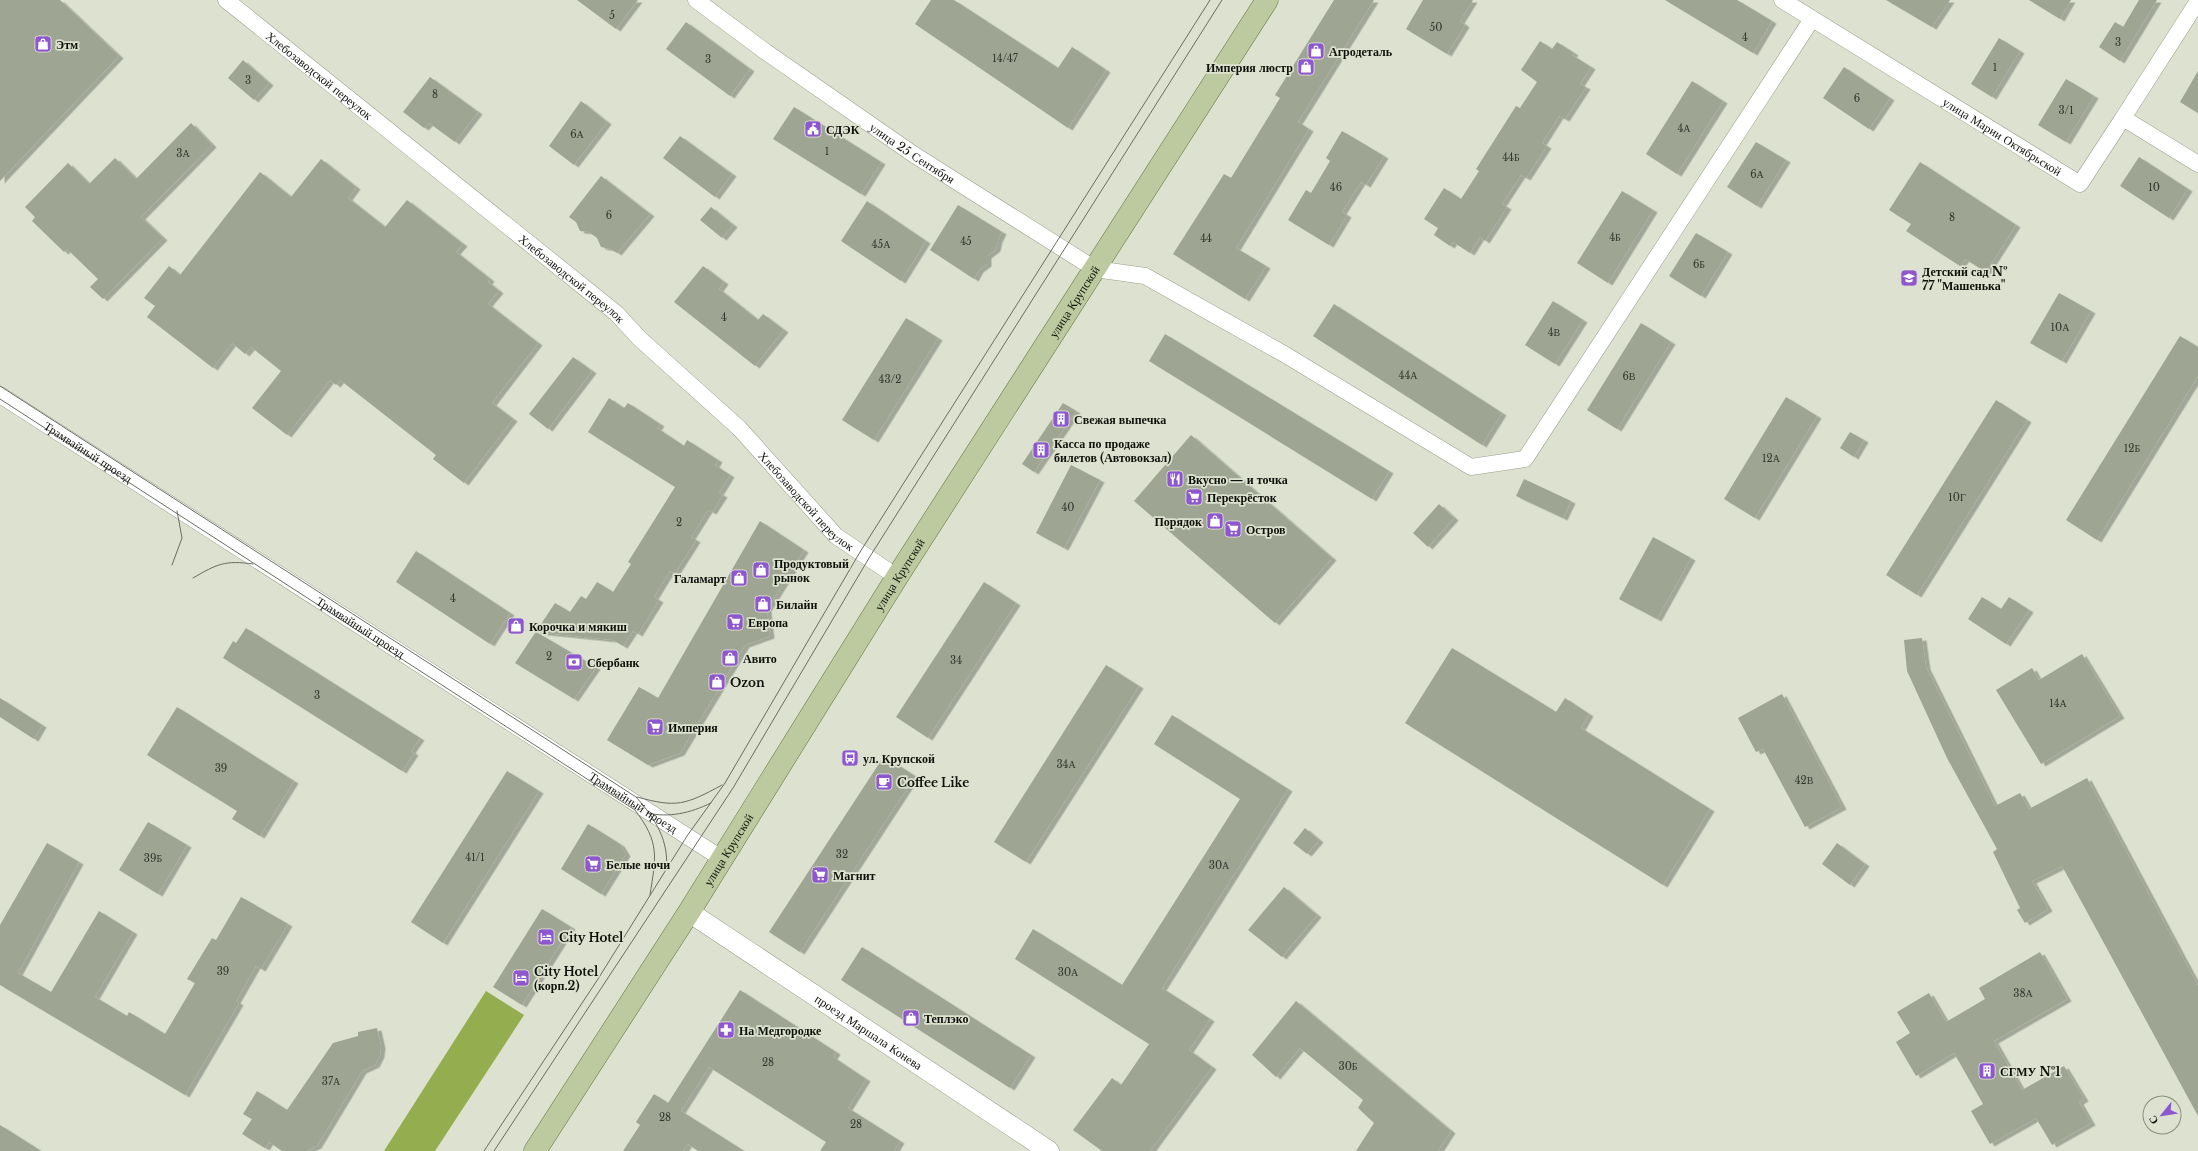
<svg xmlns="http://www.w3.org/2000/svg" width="2198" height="1151" font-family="'Libre Baskerville',serif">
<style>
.forest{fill:#94ad4e}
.building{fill:#9fa593;filter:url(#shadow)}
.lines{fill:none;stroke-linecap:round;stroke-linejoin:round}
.minor-casing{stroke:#9aa08d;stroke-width:17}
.tertiary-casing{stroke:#9aa08d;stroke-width:21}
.primary-casing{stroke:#637241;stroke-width:23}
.minor{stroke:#fff;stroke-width:16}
.tertiary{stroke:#fff;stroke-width:20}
.primary{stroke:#bdca9f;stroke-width:22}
.tram{stroke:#696d61;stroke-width:1}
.labels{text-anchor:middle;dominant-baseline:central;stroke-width:3.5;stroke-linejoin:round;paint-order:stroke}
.number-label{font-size:10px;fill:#32352c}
.poi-label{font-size:12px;font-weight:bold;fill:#0e100a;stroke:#dce2cf;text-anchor:start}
.street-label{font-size:12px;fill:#0e100a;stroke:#dce2cf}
</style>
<defs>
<filter id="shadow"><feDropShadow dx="4.5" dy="2.5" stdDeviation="0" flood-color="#0004"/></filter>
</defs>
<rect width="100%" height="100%" fill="#dce2cf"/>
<!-- forest -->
<path class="forest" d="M486,991L524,1015L435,1151H384Z"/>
<!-- building -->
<g class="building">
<path d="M0,0H60L119,56L0,181Z"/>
<path d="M577,0H638L616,29Z"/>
<path d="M931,0H954L1058,68L1072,47L1106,70L1068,128L915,24Z"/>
<path d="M1334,0H1374L1298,122L1309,129L1236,248L1266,266L1245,299L1173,254L1224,174L1231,178L1280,98L1275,95Z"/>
<path d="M1423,0H1473L1460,21L1465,25L1447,54L1406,29Z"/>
<path d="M1665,0H1737L1772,21L1753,53Z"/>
<path d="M1886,0H1950L1932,27Z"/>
<path d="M2029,0H2071L2060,19Z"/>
<path d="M2139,0H2157L2120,61L2099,47L2115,22L2123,27Z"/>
<path d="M686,22L750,69L730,96L666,49Z"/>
<path d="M1999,38L2020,51L1992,97L1971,84Z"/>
<path d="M1540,41L1552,49L1557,42L1574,53L1572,55L1591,67L1580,84L1586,87L1565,119L1559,116L1542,143L1547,146L1526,178L1521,175L1502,204L1507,207L1485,241L1480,237L1470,253L1453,242L1450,246L1434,235L1438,228L1424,219L1444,188L1461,199L1479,171L1476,169L1516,106L1520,108L1537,82L1521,70Z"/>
<path d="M243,60L269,83L254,100L228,78Z"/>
<path d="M1844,67L1890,98L1869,129L1823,98Z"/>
<path d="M2198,71V113L2180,102Z"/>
<path d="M430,77L478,112L455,142L429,123L424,128L403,112Z"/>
<path d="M2066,79L2094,96L2066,142L2038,125Z"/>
<path d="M1692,81L1723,101L1677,174L1646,154Z"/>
<path d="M581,101L607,122L574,165L549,146Z"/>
<path d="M794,107L881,162L861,194L773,139Z"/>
<path d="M191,123L212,145L141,217L163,238L103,299L90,287L98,279L67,249L64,252L32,221L35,217L25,207L68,163L89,184L115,158L136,179Z"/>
<path d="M1342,131L1384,156L1366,185L1361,182L1342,212L1347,215L1329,245L1288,220L1306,190L1311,193L1330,161L1326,158Z"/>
<path d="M680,136L732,174L715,197L663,158Z"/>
<path d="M1756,142L1786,160L1757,206L1727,187Z"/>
<path d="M2139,157L2188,189L2169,218L2120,186Z"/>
<path d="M321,159L356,187L348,198L385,227L407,200L463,244L456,252L490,279L488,282L499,291L488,304L538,343L492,403L513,419L464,483L433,459L436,455L340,380L336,385L330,380L287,435L252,408L281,371L251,347L245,354L232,343L213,368L147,317L155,306L144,298L169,266L180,275L260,172L291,197Z"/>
<path d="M1920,162L2016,225L1986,272L1965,259L1960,266L1906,231L1911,224L1889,210Z"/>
<path d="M601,176L650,214L617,253L611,249L601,247L597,238L589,232L580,231L576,222L569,217Z"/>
<path d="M1622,191L1653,210L1608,283L1577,263Z"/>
<path d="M867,201L926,241L901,281L841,241Z"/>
<path d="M958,205L1002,232L998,240L996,249L987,256V264L979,270L974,279L930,250Z"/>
<path d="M711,207L733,225L722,238L700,220Z"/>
<path d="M1696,233L1728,252L1701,296L1669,276Z"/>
<path d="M703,266L724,282L719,289L758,320L763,314L784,330L755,366L674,302Z"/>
<path d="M2059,293L2091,311L2062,361L2030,343Z"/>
<path d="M1553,301L1583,320L1555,364L1525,345Z"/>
<path d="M1334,304L1502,413L1482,445L1313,336Z"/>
<path d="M906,318L938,338L874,440L842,420Z"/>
<path d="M1641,323L1671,342L1617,429L1587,410Z"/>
<path d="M1165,334L1389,471L1372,499L1149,361Z"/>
<path d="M2180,336L2198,347V376L2097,540L2066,520Z"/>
<path d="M573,357L592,371L548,429L529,414Z"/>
<path d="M1786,397L1817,416L1755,518L1724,499Z"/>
<path d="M609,398L624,408L628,403L660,424L657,428L684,446L687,440L718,460L715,465L730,475L719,493L723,495L712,512L708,510L691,537L696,540L675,573L670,571L654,597L659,600L638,634L633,631L623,646L613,640L536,632L596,667L574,699L515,663L555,603L570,612L581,596L586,599L597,582L613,592L631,564L628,562L675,487L588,432Z"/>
<path d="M1996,400L2027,420L1917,595L1886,575Z"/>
<path d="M1063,403L1076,411L1034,472L1022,464Z"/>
<path d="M1850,432L1864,440L1854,457L1840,448Z"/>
<path d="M1191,435L1332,558L1275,623L1134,501Z"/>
<path d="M1071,465L1100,480L1064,548L1036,533Z"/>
<path d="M1524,479L1571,501L1563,518L1516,496Z"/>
<path d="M1439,504L1454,518L1428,547L1413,533Z"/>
<path d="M760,521L804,550L767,609L770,636L745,645L680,753L648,765L607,740L639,687L658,698Z"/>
<path d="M1653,537L1691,558L1657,619L1619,599Z"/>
<path d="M416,551L510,613L490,644L396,582Z"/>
<path d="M984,582L1016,603L928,738L896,717Z"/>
<path d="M1982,597L2001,609L2009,597L2029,610L2006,644L1968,619Z"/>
<path d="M246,628L420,738L411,751L414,753L402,771L223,658L233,641L236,643Z"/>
<path d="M1922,638L1926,667L1995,806L2020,793L2029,809L2087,778L2198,986V1116L2062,866L2032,881L2048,909L2025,923L2017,910L2020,908L1993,852L1997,849L1947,758L1907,671L1904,640Z"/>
<path d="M1452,648L1556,712L1565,698L1589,714L1581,728L1710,809L1663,885L1405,723Z"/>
<path d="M2082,654L2120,716L2041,764L1996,690L2032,668L2039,680Z"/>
<path d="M1106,665L1139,686L1026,862L994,842Z"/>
<path d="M1782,694L1842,807L1805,827L1763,749L1756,752L1738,718Z"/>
<path d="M0,698L42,725L34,739L0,717Z"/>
<path d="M177,707L294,781L260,836L232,819L237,811L147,755Z"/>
<path d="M1172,715L1288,789L1162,988L1210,1019L1189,1050L1212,1067L1150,1151H1102L1073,1130L1112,1078L1121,1085L1149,1044L1015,959L1033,929L1122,985L1240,799L1154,744Z"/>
<path d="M884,756L915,776L800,952L769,932Z"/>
<path d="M507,771L539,791L443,943L411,922Z"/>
<path d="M148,822L187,845L158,894L119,870Z"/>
<path d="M588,824L620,844L626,854L601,894L561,869Z"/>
<path d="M1305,828L1319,840L1307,854L1293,843Z"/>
<path d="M47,843L79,862L18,973L51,992L99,911L133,932L95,997L127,1016L129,1012L165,1034L195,983L187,979L212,938L216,940L241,897L288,924L261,969L256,966L236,1001L239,1003L185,1095L0,985V925Z"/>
<path d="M1837,843L1865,864L1850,885L1822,864Z"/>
<path d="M1284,887L1317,915L1282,957L1248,930Z"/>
<path d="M542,909L571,927L522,1005L493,987Z"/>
<path d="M862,947L1031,1055L1010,1088L841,980Z"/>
<path d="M2040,952L2067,999L1994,1041L2022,1090L2064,1066L2084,1099L2079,1102L2091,1123L2052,1145L2036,1118L1990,1144L1971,1111L1983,1104L1954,1053L1916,1076L1896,1042L1910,1033L1897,1012L1929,993L1946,1022L1985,999L1979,988Z"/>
<path d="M740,990L836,1052L833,1057L866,1079L848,1108L900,1141L894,1151H820L826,1142L709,1067L681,1111L744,1151H698L688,1144L683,1151H623L640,1125L636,1122L654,1094L668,1103Z"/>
<path d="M1296,1001L1451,1131L1438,1151H1356L1374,1123L1358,1108L1363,1100L1300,1048L1276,1077L1252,1055Z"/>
<path d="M377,1028L381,1046L380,1055L375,1065L362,1071L317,1146L306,1151H282L269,1142L265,1148L242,1134L252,1119L243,1114L257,1091L287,1110L333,1043L358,1036V1032Z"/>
<path d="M0,1125L41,1151H0Z"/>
</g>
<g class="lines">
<!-- minor casing -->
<g class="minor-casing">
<g id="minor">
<path id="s1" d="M226,0L616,313L640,339L739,428L836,536L897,577"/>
<path id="s2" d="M696,0L766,52L913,154L1095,269L1145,276L1284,354L1471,467L1525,459L1812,19"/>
<path id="s3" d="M1782,0L2080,184L2123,118L2198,164"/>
<path d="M2123,118L2198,1"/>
<path id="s4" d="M0,395L721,858"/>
</g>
</g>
<!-- tertiary casing -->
<g class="tertiary-casing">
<g id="tertiary">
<path id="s5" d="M689,912L1049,1151"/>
</g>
</g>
<!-- primary casing -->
<g class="primary-casing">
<g id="primary">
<path id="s6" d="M535,1151L689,912L897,577L1267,0"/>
</g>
</g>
<!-- minor -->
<use href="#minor" class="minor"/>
<!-- tertiary -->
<use href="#tertiary" class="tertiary"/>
<!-- primary -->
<use href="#primary" class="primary"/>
<!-- tram -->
<g class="tram">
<path d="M0,386L636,797C655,818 670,842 666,870"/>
<path d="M0,399L635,810C660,843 656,856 650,895"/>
<path d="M172,565L182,538L177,511"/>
<path d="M193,578C217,564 225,560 253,564"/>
<path d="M637,797C677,808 685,805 722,785"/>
<path d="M647,813C670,818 690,813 711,803"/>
<path d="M484,1151L598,979L687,836L725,783L860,552L1210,0"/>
<path d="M494,1151L733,788L869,558L1222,0"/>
</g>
</g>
<!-- icons -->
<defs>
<g id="shop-square" transform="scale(0.9)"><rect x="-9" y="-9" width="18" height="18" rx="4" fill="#8e57cf" stroke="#dce2cf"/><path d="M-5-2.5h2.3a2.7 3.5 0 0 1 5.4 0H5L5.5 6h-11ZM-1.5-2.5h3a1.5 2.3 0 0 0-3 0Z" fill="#fff"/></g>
<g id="civic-square" transform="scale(0.9)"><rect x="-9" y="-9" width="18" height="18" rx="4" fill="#8e57cf" stroke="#dce2cf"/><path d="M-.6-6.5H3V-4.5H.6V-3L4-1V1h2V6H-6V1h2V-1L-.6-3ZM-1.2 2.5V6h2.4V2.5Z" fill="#fff"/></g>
<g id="school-square" transform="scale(0.9)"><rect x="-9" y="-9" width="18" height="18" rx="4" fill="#8e57cf" stroke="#dce2cf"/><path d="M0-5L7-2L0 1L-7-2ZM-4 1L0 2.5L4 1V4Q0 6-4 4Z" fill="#fff"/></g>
<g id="building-square" transform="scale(0.9)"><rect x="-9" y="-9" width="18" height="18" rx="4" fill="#8e57cf" stroke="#dce2cf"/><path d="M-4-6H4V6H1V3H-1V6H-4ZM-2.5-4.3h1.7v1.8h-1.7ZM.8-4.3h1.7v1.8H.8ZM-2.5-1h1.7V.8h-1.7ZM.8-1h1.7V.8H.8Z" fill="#fff"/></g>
<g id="restaurant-square" transform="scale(0.9)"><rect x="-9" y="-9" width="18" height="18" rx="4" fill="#8e57cf" stroke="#dce2cf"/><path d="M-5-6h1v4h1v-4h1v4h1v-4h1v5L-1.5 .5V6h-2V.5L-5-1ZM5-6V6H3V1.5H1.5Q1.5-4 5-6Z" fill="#fff"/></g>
<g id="supermarket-square" transform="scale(0.9)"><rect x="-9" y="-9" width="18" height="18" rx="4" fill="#8e57cf" stroke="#dce2cf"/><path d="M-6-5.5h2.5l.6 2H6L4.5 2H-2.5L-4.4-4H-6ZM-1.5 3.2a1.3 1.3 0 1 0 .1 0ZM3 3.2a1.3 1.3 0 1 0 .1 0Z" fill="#fff"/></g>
<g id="bank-square" transform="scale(0.9)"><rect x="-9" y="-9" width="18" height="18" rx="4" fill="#8e57cf" stroke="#dce2cf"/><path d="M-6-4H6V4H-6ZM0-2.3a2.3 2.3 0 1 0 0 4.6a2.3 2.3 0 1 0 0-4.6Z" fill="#fff"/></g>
<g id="bus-square" transform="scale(0.9)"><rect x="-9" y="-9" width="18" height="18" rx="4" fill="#8e57cf" stroke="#dce2cf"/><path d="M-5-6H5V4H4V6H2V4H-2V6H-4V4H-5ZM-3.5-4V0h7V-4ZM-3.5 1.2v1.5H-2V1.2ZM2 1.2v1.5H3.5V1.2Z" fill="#fff"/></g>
<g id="cafe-square" transform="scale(0.9)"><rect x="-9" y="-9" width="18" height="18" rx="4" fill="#8e57cf" stroke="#dce2cf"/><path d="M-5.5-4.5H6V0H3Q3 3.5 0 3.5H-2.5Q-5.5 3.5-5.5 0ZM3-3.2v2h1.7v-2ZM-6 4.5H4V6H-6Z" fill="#fff"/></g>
<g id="hotel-square" transform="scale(0.9)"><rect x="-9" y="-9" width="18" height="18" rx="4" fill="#8e57cf" stroke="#dce2cf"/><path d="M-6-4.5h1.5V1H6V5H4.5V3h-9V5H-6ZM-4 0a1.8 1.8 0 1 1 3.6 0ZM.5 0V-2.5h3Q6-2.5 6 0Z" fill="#fff"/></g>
<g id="pharmacy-square" transform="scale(0.9)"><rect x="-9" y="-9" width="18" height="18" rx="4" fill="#8e57cf" stroke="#dce2cf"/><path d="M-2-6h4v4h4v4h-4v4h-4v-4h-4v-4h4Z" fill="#fff"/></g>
</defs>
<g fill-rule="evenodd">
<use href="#shop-square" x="43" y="44"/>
<use href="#shop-square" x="1316" y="51"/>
<use href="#shop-square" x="1306" y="67"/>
<use href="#civic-square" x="813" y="129"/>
<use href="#school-square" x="1909" y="278"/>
<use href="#building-square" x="1061" y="419"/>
<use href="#building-square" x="1041" y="450"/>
<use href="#restaurant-square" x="1175" y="479"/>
<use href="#supermarket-square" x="1194" y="497"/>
<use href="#shop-square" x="1215" y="521"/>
<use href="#supermarket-square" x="1233" y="529"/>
<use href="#shop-square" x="761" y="570"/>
<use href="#shop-square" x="739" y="578"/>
<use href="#shop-square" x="763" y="604"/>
<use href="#supermarket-square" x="735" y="622"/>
<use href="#shop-square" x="516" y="626"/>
<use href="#shop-square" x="730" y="658"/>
<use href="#bank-square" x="574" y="662"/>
<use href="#shop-square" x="717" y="682"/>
<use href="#supermarket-square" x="655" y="727"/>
<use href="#bus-square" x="850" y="758"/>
<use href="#cafe-square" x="884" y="782"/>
<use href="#supermarket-square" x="593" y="864"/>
<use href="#supermarket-square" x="820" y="875"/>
<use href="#hotel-square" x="546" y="937"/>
<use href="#hotel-square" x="521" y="978"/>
<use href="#shop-square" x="911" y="1018"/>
<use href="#pharmacy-square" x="726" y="1030"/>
<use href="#building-square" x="1987" y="1071"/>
</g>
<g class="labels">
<!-- number labels -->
<g class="number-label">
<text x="612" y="15">5</text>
<text x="1436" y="27">50</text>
<text x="1745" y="37">4</text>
<text x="2118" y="42">3</text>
<text x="1005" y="58">14/47</text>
<text x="708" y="59">3</text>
<text x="1995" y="67">1</text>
<text x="248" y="80">3</text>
<text x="435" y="94">8</text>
<text x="1857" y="98">6</text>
<text x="2066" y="110">3/1</text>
<text x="1684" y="128">4А</text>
<text x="577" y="134">6А</text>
<text x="827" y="151">1</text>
<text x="183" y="153">3А</text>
<text x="1511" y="157">44Б</text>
<text x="1757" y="174">6А</text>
<text x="1336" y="187">46</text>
<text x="2154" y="187">10</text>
<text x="609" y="215">6</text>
<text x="1952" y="217">8</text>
<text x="1615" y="237">4Б</text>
<text x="1206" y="238">44</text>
<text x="966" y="241">45</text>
<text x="881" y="244">45А</text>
<text x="1699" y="264">6Б</text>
<text x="724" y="317">4</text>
<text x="2060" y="327">10А</text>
<text x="1554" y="332">4В</text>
<text x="1408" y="375">44А</text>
<text x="1629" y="376">6В</text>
<text x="890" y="379">43/2</text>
<text x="2132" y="448">12Б</text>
<text x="1771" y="458">12А</text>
<text x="1957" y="497">10Г</text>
<text x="1068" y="507">40</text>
<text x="679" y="522">2</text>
<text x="453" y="598">4</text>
<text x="549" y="656">2</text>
<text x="956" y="660">34</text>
<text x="317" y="695">3</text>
<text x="2058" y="703">14А</text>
<text x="1066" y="764">34А</text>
<text x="221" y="768">39</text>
<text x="1804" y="780">42В</text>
<text x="842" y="854">32</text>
<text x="475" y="857">41/1</text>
<text x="153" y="858">39Б</text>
<text x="1219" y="865">30А</text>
<text x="223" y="971">39</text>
<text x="1068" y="972">30А</text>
<text x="2023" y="993">38А</text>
<text x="768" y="1062">28</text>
<text x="1348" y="1066">30Б</text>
<text x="331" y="1081">37А</text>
<text x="665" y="1117">28</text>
<text x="856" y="1124">28</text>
</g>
<!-- poi labels -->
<g class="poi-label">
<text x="56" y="44">Этм</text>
<text x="1329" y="51">Агродеталь</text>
<text x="1293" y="67" text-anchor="end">Империя люстр</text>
<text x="826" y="129">СДЭК</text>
<text x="1922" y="271">Детский сад №<tspan x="1922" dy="14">77 "Машенька"</tspan></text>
<text x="1074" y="419">Свежая выпечка</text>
<text x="1054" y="443">Касса по продаже<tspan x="1054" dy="14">билетов (Автовокзал)</tspan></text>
<text x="1188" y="479">Вкусно — и точка</text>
<text x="1207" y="497">Перекрёсток</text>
<text x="1202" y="521" text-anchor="end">Порядок</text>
<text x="1246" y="529">Остров</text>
<text x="774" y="563">Продуктовый<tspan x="774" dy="14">рынок</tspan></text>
<text x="726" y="578" text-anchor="end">Галамарт</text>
<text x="776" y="604">Билайн</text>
<text x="748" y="622">Европа</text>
<text x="529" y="626">Корочка и мякиш</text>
<text x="743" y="658">Авито</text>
<text x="587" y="662">Сбербанк</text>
<text x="730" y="682">Ozon</text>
<text x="668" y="727">Империя</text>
<text x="863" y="758">ул. Крупской</text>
<text x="897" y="782">Coffee Like</text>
<text x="606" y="864">Белые ночи</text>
<text x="833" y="875">Магнит</text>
<text x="559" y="937">City Hotel</text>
<text x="534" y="971">City Hotel<tspan x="534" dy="14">(корп.2)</tspan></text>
<text x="924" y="1018">Теплэко</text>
<text x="739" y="1030">На Медгородке</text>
<text x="2000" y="1071">СГМУ №1</text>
</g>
<!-- street labels -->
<g class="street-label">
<text stroke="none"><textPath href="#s1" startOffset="120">Хлебозаводской переулок</textPath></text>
<text stroke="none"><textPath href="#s3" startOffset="259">улица Марии Октябрьской</textPath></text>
<text stroke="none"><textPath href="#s2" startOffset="265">улица 25 Сентября</textPath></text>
<text stroke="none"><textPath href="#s1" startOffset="444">Хлебозаводской переулок</textPath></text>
<text stroke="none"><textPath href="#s6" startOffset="1006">улица Крупской</textPath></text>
<text stroke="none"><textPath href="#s4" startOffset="105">Трамвайный проезд</textPath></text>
<text stroke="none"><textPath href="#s1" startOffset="768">Хлебозаводской переулок</textPath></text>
<text stroke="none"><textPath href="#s6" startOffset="682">улица Крупской</textPath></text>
<text stroke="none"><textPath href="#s4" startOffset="429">Трамвайный проезд</textPath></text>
<text stroke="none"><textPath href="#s4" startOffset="753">Трамвайный проезд</textPath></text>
<text stroke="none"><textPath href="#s6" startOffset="358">улица Крупской</textPath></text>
<text stroke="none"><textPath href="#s5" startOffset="216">проезд Маршала Конева</textPath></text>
</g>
</g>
<!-- north arrow -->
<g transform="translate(2162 1115) rotate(240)"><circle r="19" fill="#dce2cf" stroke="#8a8e80"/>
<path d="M0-3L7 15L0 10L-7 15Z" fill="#8e57cf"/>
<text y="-6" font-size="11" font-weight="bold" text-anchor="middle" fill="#0e100a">С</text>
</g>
</svg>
